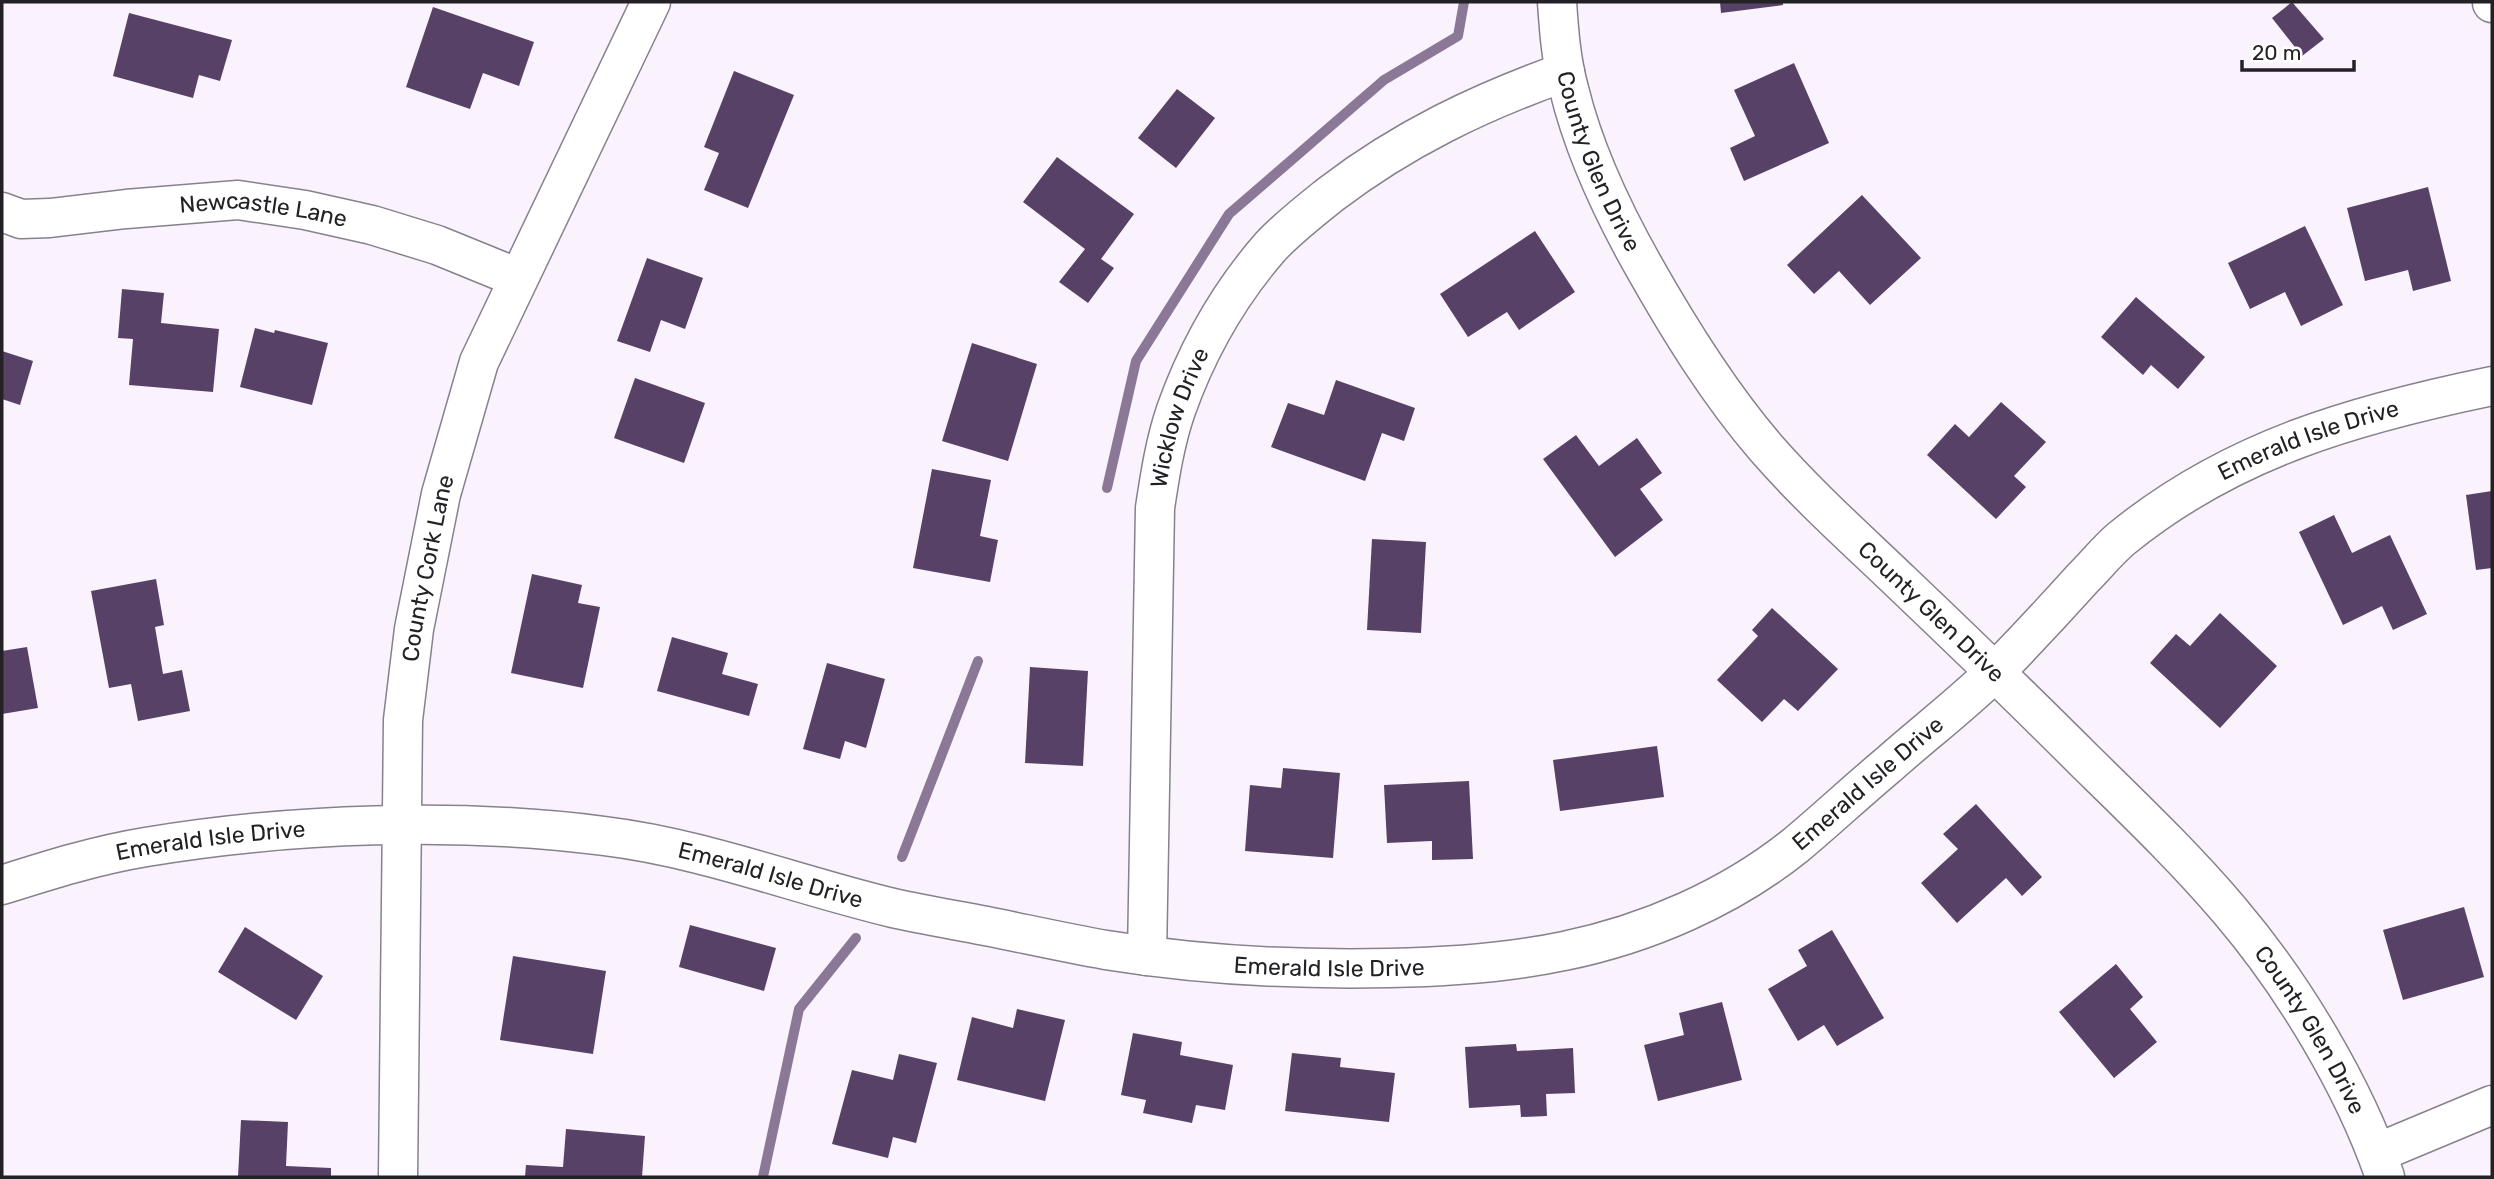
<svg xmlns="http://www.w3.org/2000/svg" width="2494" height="1179" font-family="Rubik,sans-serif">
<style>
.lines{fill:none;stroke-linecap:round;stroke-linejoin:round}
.stream{stroke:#8b7897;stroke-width:10}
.building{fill:#584166}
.minor-casing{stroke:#88818d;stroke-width:41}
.minor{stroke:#fff;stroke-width:38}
.labels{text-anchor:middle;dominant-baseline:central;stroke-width:7;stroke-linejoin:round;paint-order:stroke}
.street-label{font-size:23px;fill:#242126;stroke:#fff}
</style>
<rect width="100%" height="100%" fill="#faf3fe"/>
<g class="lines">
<!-- stream -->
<g class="stream">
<path d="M1107,488L1136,361L1229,214L1384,80L1458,36L1464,2"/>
<path d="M902,857L978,661"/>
<path d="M763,1177L799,1009L856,938"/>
</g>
</g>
<!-- building -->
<g class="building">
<path d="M1720,2H1783V5L1721,13Z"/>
<path d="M2292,2L2324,39L2302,56L2272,18Z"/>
<path d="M433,7L534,42L519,86L483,73L470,109L406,87Z"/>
<path d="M129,13L232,40L220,81L199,75L193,98L113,76Z"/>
<path d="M1794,63L1829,143L1744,181L1730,148L1755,136L1734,90Z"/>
<path d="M734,71L794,95L748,208L704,190L719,153L704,147Z"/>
<path d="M1177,89L1215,118L1176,168L1138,138Z"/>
<path d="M1057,157L1134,214L1101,259L1114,268L1088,303L1059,282L1085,249L1023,202Z"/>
<path d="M2428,187L2451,281L2413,291L2408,270L2365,281L2347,208Z"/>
<path d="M1862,195L1921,258L1870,305L1839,271L1814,294L1787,265Z"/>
<path d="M2305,226L2343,305L2301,326L2285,292L2250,309L2228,263Z"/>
<path d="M1535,231L1575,292L1519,330L1507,312L1468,337L1440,294Z"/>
<path d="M647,258L703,278L685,329L661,320L650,352L617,341Z"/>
<path d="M122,289L164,293L161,323L219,329L213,392L129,385L133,339L118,338Z"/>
<path d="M2136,297L2205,357L2178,389L2151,365L2143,375L2101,337Z"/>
<path d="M255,328L274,333L275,330L328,343L312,405L240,387Z"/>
<path d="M972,343L1037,364L1008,461L942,441Z"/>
<path d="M2,351L33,361L20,405L2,399Z"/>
<path d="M635,378L705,403L684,463L614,438Z"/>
<path d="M1336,380L1415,408L1404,441L1382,433L1365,481L1271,447L1288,403L1324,415Z"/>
<path d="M2001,402L2046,442L2014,476L2026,487L1996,519L1927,455L1955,424L1969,437Z"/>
<path d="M1576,435L1599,466L1637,438L1662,473L1640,489L1663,520L1615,557L1543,459Z"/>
<path d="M932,469L991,480L980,536L998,540L990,582L913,568Z"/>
<path d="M2492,491V568L2476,570L2466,495Z"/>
<path d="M2334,515L2352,553L2390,535L2427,614L2393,630L2382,606L2343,625L2299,532Z"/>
<path d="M1372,539L1426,542L1421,633L1367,630Z"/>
<path d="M532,574L582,585L578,603L600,607L583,688L511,673Z"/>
<path d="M156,579L164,625L155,627L163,674L182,670L190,711L138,721L131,684L109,688L91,591Z"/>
<path d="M1772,608L1838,669L1798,711L1784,699L1762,722L1717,680L1758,636L1752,630Z"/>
<path d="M2220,613L2277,666L2220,728L2150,663L2176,634L2190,646Z"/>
<path d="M672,637L728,653L722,674L758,684L749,716L657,691Z"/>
<path d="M27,647L38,708L2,714V651Z"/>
<path d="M827,663L885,679L866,748L845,741L840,759L803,749Z"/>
<path d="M1030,667L1088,671L1083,766L1025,763Z"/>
<path d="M1657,746L1664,797L1560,811L1553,760Z"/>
<path d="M1283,768L1340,773L1333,858L1245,851L1250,785L1281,788Z"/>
<path d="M1469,781L1473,859L1432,860V841L1387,843L1384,785Z"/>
<path d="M1976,804L2042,877L2022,896L2006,878L1957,923L1921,883L1958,849L1943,834Z"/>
<path d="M2464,907L2484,977L2403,1000L2383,930Z"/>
<path d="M690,925L776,948L764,991L679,967Z"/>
<path d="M245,927L323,976L296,1020L218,972Z"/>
<path d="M1832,930L1884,1018L1837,1046L1824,1025L1798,1041L1768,989L1807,966L1798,950Z"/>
<path d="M513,956L606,971L593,1054L500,1040Z"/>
<path d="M2116,964L2143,997L2130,1009L2157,1042L2114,1078L2059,1012Z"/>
<path d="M1722,1002L1742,1080L1658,1101L1644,1045L1684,1035L1679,1013Z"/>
<path d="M1017,1009L1065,1020L1045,1101L957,1080L972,1017L1013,1028Z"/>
<path d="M1133,1033L1182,1042L1180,1055L1233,1065L1225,1110L1196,1105L1192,1123L1143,1113L1146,1100L1121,1095Z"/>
<path d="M1516,1044L1517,1051L1573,1048L1575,1093L1546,1094L1547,1116L1521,1117L1520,1105L1469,1108L1465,1047Z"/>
<path d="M1292,1053L1341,1058L1340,1067L1395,1073L1389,1122L1285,1111Z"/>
<path d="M899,1054L937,1063L916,1143L893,1137L888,1158L832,1144L852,1070L893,1080Z"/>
<path d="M241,1120L288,1122L286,1166L331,1168V1177H238Z"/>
<path d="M566,1129L645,1136L642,1177H525L526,1165L563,1167Z"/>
</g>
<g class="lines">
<!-- minor casing -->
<g class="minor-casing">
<g id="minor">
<path id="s1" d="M1557,2C1559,31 1561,60 1569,89C1584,151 1612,210 1643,265C1679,329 1718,392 1766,448C1808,496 1856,539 1902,583C1964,642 2026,702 2087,763C2136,811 2186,859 2230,911C2293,985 2354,1086 2385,1177"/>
<path d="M2492,2V3"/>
<path id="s2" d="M2,212L21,219L50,218L126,209L238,200L305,210L372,225L437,245L518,278"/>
<path id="s3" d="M2,885C49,870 97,855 146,847C290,823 459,817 604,836C703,848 797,885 893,908C924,915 955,920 986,926C1026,934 1066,943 1106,950C1199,965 1294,970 1389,968C1447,967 1507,963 1564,951C1647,934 1730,898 1796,845C1827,819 1857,791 1888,765C1925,732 1965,702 2000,667C2028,638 2056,608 2083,578C2096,565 2107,551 2121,539C2231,449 2356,414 2492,386"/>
<path id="s4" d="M1147,956L1155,508C1160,475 1165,442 1176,410C1197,351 1229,294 1271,246C1289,227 1311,210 1331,194C1403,139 1480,102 1565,72"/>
<path d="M2377,1153L2492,1105"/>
<path id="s5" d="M398,1177L403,720L414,629L441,494L479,362L651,2"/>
</g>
</g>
<!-- minor -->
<use href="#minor" class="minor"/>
</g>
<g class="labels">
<!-- street labels -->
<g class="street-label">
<text stroke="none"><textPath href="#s1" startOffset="166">County Glen Drive</textPath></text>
<text stroke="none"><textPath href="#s2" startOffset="264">Newcastle Lane</textPath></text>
<text stroke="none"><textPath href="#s4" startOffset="542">Wicklow Drive</textPath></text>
<text stroke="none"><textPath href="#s3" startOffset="2502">Emerald Isle Drive</textPath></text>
<text stroke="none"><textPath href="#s5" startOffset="611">County Cork Lane</textPath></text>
<text stroke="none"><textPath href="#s1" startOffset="733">County Glen Drive</textPath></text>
<text stroke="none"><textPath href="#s3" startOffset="1936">Emerald Isle Drive</textPath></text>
<text stroke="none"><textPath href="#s3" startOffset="214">Emerald Isle Drive</textPath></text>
<text stroke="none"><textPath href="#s3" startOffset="780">Emerald Isle Drive</textPath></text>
<text stroke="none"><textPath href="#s3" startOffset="1348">Emerald Isle Drive</textPath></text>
<text stroke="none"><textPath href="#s1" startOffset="1300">County Glen Drive</textPath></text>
</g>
</g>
<!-- border -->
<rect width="2494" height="1179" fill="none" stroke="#242126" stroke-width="7"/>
<!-- scale -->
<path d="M2242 60v10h112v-10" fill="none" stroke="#242126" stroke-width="3.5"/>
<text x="2252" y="60" font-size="21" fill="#242126" stroke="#ffffff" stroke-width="5" paint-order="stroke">20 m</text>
</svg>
